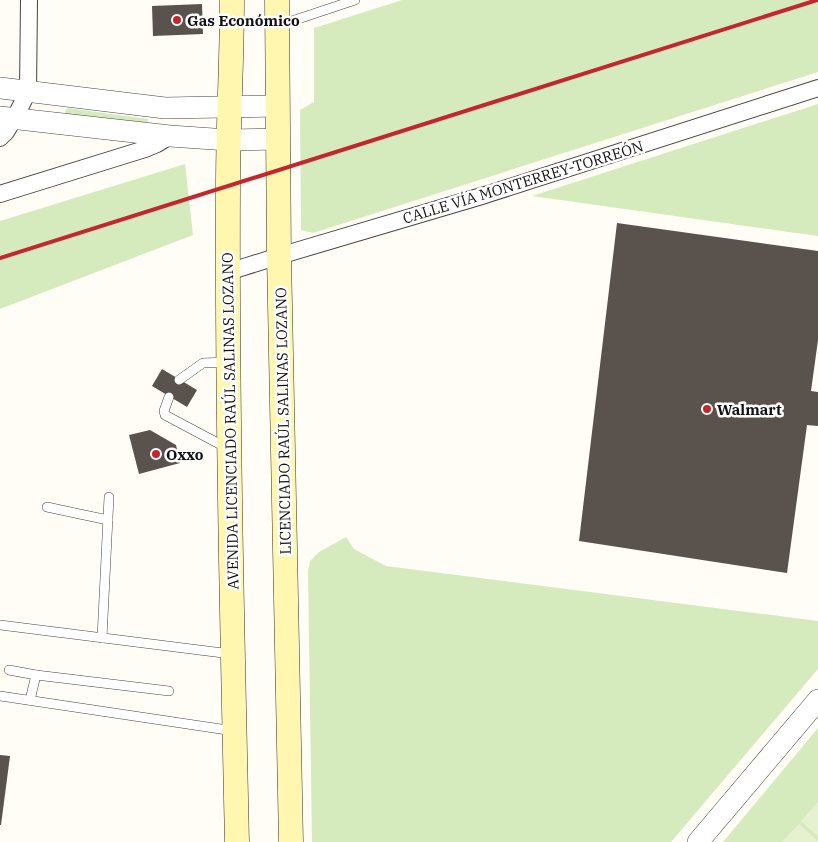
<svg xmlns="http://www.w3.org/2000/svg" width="818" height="842" font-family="'IBM Plex Serif',serif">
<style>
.green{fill:#d5ebbd}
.pitch{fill:#e6f2cf}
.building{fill:#5a524d}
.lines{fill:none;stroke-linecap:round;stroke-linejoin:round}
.service-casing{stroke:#444;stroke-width:10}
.minor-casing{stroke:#444;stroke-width:18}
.tertiary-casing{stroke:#444;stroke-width:22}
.secondary-casing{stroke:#333;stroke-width:25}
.service{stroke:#fff;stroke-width:9}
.minor{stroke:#fff;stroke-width:16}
.tertiary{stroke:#fff;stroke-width:21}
.secondary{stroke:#fff6b0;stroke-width:24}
.rail{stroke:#c4262e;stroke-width:4}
.poi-dot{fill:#c4262e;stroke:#fff;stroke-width:2}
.labels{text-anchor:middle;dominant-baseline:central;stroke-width:5;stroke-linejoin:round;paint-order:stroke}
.poi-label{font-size:15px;font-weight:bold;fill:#111;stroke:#fff;text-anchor:start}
.street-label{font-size:15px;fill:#111;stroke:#fff}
</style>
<rect width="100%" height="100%" fill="#fffdf5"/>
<!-- green -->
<g class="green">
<path d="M402,0H818V72L313,233L301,230L300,110L314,102V28Z"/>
<path d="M818,104V236L532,196Z"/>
<path d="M67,108L148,119L147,126L66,115L65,112Z"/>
<path d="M185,164L193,235L0,309V221Z"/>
<path d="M346,537L354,549L386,566L818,621V669L671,842H312L308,571L310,561L319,552Z"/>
<path d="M818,728V842H723Z"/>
</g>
<!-- pitch -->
<g class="pitch">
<path d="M818,802V836L801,821Z"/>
<path d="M799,824L818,841V842H782Z"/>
</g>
<!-- building -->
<g class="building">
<path d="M202,4L203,34L153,36L152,6Z"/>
<path d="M617,223L818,251V340L811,391L818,392V426L807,425L787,573L579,541Z"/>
<path d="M162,369L197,390L187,407L152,386Z"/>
<path d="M150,430L176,445L180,463L139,474L129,435Z"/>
<path d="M0,755L10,756L1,825H0Z"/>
</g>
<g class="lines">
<!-- service casing -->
<g class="service-casing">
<g id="service">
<path d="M280,25L355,0"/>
<path d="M179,380L203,363L228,362"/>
<path d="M169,397L164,411L165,415L227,448"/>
<path d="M47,507L108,520"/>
<path d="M0,625L231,654"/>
<path d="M102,638L109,497"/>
<path d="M9,670L36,675L169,691"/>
<path d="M0,696L234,731"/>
<path d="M30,700L36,675"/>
</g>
</g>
<!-- minor casing -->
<g class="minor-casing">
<g id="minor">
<path d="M0,138L6,132L14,119L28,92L29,0"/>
<path d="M0,194L145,149L157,144L170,136"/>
<path d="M228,272L279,256L485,195L818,88"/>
</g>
</g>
<!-- tertiary casing -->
<g class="tertiary-casing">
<g id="tertiary">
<path d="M0,88L165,108L277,106"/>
<path d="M0,117L170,136L228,140L278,139"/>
<path d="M698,842L818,700"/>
</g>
</g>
<!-- secondary casing -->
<g class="secondary-casing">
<g id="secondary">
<path d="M232,0C232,62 228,124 228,186C227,405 232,623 237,842"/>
<path d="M277,0L279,256L291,842"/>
</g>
</g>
<!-- service -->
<use href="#service" class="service"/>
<!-- minor -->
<use href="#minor" class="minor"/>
<!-- tertiary -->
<use href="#tertiary" class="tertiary"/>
<!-- secondary -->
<use href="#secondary" class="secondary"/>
<!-- rail -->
<path class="rail" d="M0,258L817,0"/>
</g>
<!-- markers -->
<g class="poi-dot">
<circle cx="177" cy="20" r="5"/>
<circle cx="707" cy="409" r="5"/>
<circle cx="156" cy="454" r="5"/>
</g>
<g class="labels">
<!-- poi labels -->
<g class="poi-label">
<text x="187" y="20">Gas Económico</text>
<text x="717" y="409">Walmart</text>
<text x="166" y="454">Oxxo</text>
</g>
<!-- street labels -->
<g class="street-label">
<text transform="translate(523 182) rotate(-17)">CALLE VÍA MONTERREY-TORREÓN</text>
<text transform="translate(230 421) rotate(-91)">AVENIDA LICENCIADO RAÚL SALINAS LOZANO</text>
<text transform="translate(283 421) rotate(-91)">LICENCIADO RAÚL SALINAS LOZANO</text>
</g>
</g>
</svg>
